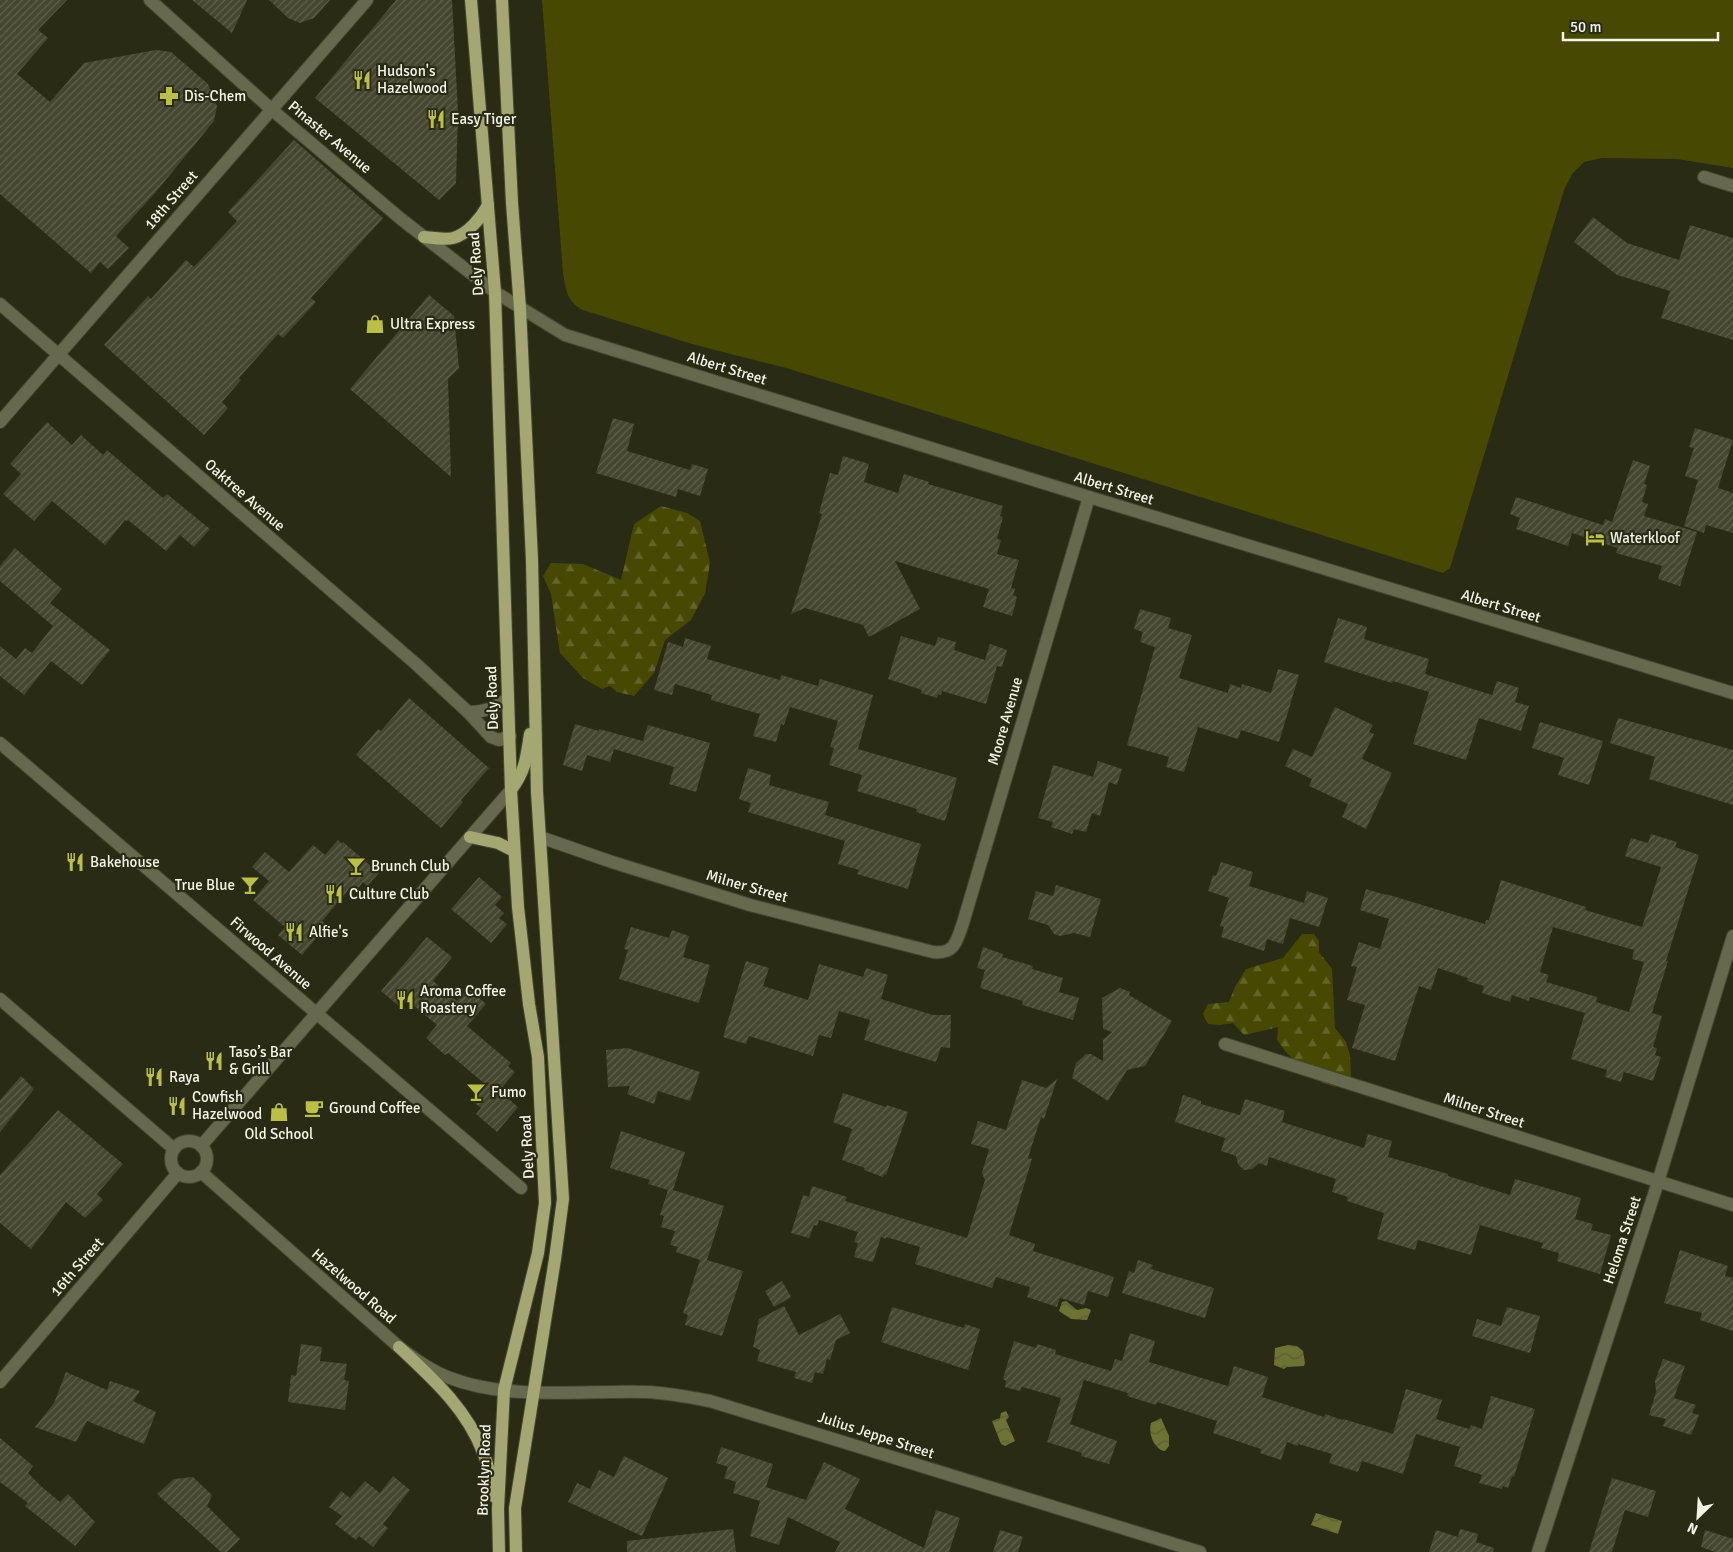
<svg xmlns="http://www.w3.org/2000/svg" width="1733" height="1552" font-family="Signika,sans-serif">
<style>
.green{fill:#474903}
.forest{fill:url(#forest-firs)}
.water{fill:url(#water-waves)}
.building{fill:url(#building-hatch);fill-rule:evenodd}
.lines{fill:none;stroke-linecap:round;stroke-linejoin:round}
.minor-casing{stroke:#464732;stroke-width:14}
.major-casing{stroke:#464732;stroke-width:14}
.minor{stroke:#67694f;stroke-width:12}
.major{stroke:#a4a772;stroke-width:12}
.labels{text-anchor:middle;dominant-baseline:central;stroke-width:4.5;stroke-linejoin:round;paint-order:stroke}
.poi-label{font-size:15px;fill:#f4f5e7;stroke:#2a2b15;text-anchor:start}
.street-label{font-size:15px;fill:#f4f5e7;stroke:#2a2b15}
</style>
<defs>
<pattern id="forest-firs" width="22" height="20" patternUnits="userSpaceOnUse" patternTransform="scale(1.25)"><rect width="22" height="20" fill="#474903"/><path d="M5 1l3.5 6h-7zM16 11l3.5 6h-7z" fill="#626428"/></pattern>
<pattern id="water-waves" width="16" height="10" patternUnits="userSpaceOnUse" patternTransform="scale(1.25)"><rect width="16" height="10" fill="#6e7232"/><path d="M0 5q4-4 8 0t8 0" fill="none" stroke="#5a5c3c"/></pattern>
<pattern id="building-hatch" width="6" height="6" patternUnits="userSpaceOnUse" patternTransform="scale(1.25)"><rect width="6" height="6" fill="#45462f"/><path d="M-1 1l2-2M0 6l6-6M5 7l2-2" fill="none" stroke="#60614d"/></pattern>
</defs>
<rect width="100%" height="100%" fill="#2a2b15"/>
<!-- green -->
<path class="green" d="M542,0H1733V168L1677,159L1602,158L1584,162L1572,174L1564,190L1450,568L1443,573L875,395L786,368L692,344L583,310C567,302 566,290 563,273Z"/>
<!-- forest -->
<g class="forest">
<path d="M661,506L687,513L700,521L710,563L705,593L691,620L665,640L654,673L634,696L617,692L610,686L602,689L583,678L560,653L551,594L543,576L551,563L583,564L621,580L634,524Z"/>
<path d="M1302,934H1314L1319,941V952L1332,969L1335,1028L1346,1042L1350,1055L1351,1077L1335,1087L1313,1079L1286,1052L1277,1040L1278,1027L1244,1035L1233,1023L1220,1025L1208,1024L1203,1014L1208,1004L1229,1002L1235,987L1246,969L1283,958Z"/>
</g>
<!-- water -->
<g class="water">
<path d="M1066,1301L1077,1310L1086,1308L1091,1310L1087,1320L1071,1319L1059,1311L1062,1302Z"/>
<path d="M1288,1345L1297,1346L1303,1351L1305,1363L1304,1366L1287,1367L1284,1369L1274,1365L1275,1348Z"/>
<path d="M1006,1411L1009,1417L1006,1420L1015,1441L1005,1446L1001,1444L992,1421L1000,1418L1001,1413Z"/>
<path d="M1161,1418L1169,1436V1446L1165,1451C1154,1450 1148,1433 1151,1423Z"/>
<path d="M1316,1513L1342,1521L1338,1534L1311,1525Z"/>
</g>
<!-- building -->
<g class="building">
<path d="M0,0H67L38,30L48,38L17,74L50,102L84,63L156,50L171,52L208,84L217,106L214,121L155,193L116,236L129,248L108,269L100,262L91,273L0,194Z"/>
<path d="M192,0H247L232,33Z"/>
<path d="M269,0H330L314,18L300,23L288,18Z"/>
<path d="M396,0H452L458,112L456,183L439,200L315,98Z"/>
<path d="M294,140L383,218L311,298L316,302L283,338L278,334L239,378L241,380L222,402L228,408L204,435L104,345L148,296L151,299L186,260L194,267L237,221L228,212Z"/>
<path d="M1593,217L1627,243L1679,260L1690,225L1733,238V340L1661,318L1670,291L1617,275L1574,242Z"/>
<path d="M429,295L454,316L459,368L448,379L451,477L350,389Z"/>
<path d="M613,418L634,424L627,451L690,470L692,464L708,469L700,496L678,489L676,497L596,473Z"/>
<path d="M47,422L72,445L81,435L103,455L107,450L163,498L167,494L210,529L194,547L180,535L166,551L128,520L127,521L125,520L105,545L52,501L34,521L3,494L21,474L10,464Z"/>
<path d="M1695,428L1733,440L1718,488L1733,493V533L1706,525L1704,533L1684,526L1698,480L1685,476L1694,448L1689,447Z"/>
<path d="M843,456L869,464L864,482L898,493L904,474L929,482L928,484L1003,506L1000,516L1003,517L997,539L1001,540L997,554L1019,560L1011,588L1015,589L1013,595L1017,597L1012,616L983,607L989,589L895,561L920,609L869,637L863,625L805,608L791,614L822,514L819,513L830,473L838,475Z"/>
<path d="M1633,460L1650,466L1644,484L1647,485L1642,502L1648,504L1644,516L1697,532L1680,586L1658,579L1662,566L1616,553L1618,548L1572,533L1568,546L1516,529L1520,518L1510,514L1516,497L1603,525L1605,519L1612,522Z"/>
<path d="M15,548L62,589L50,603L110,650L82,685L51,661L24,695L0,676V646L16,659L25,648L32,653L53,626L0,581V566Z"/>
<path d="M1140,609L1171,618L1168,628L1192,635L1179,678L1228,693L1230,684L1241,688L1242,684L1271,693L1278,669L1299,675L1279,742L1241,730L1238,739L1198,727L1184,772L1166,767L1169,757L1127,745L1155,647L1140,642L1143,632L1134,629Z"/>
<path d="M1338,618L1367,627L1364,639L1429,659L1425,674L1492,695L1497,681L1519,688L1515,702L1529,706L1521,731L1479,718L1466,760L1413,744L1429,692L1393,681L1392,683L1324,662Z"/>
<path d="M901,636L935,646L938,637L956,642L954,650L985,660L990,644L1007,650L1002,667L997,666L986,704L942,691L941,695L938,694L937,698L921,693L922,690L888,679Z"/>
<path d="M685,638L711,646L707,659L780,680L781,675L818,686L820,679L873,695L858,749L957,778L945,821L916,812L917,809L857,791L862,775L829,765L834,748L830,747L838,721L790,707L784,725L781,724L776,742L753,736L760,714L711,700L712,695L675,684L672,695L654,690L668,642L683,647Z"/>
<path d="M409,698L489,768L461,800L463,802L441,828L356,755L378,729L381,731Z"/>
<path d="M1335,707L1373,725L1369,732L1374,734L1362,759L1392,773L1366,829L1342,817L1348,804L1309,786L1312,779L1285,766L1293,749L1312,757Z"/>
<path d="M1618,718L1733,750V805L1649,779L1655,757L1610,743Z"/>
<path d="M1540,722L1603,741L1589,785L1558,775L1564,758L1532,748Z"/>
<path d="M575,724L599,731V729L643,741L648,725L710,743L696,792L669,784L674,767L614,749L610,762L587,755L582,771L563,765Z"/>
<path d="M1098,761L1122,769L1117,785L1109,782L1100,816L1092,813L1086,832L1074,829L1072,834L1051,827L1053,822L1038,818L1053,765L1093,777Z"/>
<path d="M748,768L771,775L769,785L829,802L825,815L921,844L908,889L857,874L859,870L838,864L845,841L748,812L751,803L739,799Z"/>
<path d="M1651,834L1677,842L1675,847L1699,855L1666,961H1668L1652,1013L1662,1016L1653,1047L1657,1048L1655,1055L1661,1057L1653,1081L1624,1072L1621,1082L1605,1077L1607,1070L1571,1059L1585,1013L1530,997L1529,1001L1512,995L1510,1002L1482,993L1484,986L1467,981L1468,978L1438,968L1431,990L1419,986L1395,1061L1352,1048L1365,1005L1347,1000L1357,967L1351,966L1359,942L1380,949L1389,919L1360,910L1366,889L1386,895V894L1485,924L1486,920H1489L1501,880L1586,907L1585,910L1642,927L1661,867L1625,856L1631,838L1648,843ZM1553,927L1634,950L1632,959L1644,962L1629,1012L1596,1002L1597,997L1546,982L1549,975L1540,972Z"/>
<path d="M338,840L342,844L343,842L379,873L367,886L363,882L355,892L350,888L322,921L327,925L302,955L278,935L285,927L253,900L269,881L252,867L265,852L289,872L313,845L325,855Z"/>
<path d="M1221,862L1253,872L1249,886L1304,903L1307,891L1328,898L1319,927L1290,918L1283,944L1267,939L1264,951L1221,937L1224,927L1220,926L1229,898L1208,891L1213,875L1216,876Z"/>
<path d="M479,877L502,897L495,905L504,913L499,918L507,924L491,943L451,909Z"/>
<path d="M1056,885L1101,899L1090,937L1074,933L1060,936L1054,934L1048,925L1028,919L1036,891L1053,896Z"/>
<path d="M631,927L669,938L672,930L689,936L683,957L710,965L699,1003L619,979L628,950L624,949Z"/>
<path d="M427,937L452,957L433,981L457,1001L468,988L486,1004L467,1026L511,1063L508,1066L515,1072L499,1091L518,1107L497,1132L476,1114L481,1108L471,1100L485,1084L448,1053L445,1055L426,1038L437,1025L407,1000L400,1007L381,991Z"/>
<path d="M983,947L1003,954L1002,957L1033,966L1032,969L1063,978L1059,992L1079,998L1073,1020L1022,1005L1023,1001L980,988L985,970L977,968Z"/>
<path d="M746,961L769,968L763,986L808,1000L819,964L863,977L866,968L888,975L881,999L933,1015H951L950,1048L941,1047L936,1062L864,1040L870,1020L839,1011L831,1038L819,1035L813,1056L749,1036L746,1044L723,1037Z"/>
<path d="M1120,988L1130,992L1129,995L1172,1021L1145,1066L1127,1070L1108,1101L1072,1078L1076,1063L1086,1054H1091L1103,1061V1040L1112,1032L1103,1029L1102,998Z"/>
<path d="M628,1048L700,1072L690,1101L658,1091L654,1104L627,1094L630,1086L608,1087L606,1050Z"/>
<path d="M21,1076L34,1089L0,1132V1100Z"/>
<path d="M1057,1079L1044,1119L1041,1117L1028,1158L1032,1159L1009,1235L1035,1244L1033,1251L1114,1277L1108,1297L1088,1291L1084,1305L1060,1298L1057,1307L1027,1297L1030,1287L996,1277L992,1288L915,1264L920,1247L886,1237V1239L881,1237L873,1262L854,1257L858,1243L854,1242L858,1232L819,1220L817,1226L814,1225L809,1238L791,1233L803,1195L809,1197L812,1186L847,1197L845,1201L967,1238L985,1180L982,1173L989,1149L971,1144L978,1121L1006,1130L1022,1080L1046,1088Z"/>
<path d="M843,1093L886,1107L887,1105L908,1112L886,1175L884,1174L883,1177L864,1170L865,1168L842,1160L852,1129L833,1122Z"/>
<path d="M1183,1095L1201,1101V1104L1240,1115L1245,1099L1285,1111L1282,1122L1364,1148L1368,1134L1392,1141L1388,1157L1448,1174V1176L1510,1195L1515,1179L1581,1198L1575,1219L1593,1224L1591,1230L1611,1235L1600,1274L1557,1261L1559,1253L1541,1248L1543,1243L1480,1225L1471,1255L1418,1240L1415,1250L1377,1239L1384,1213L1347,1201L1348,1197L1332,1192L1336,1179L1269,1157L1267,1166L1259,1163L1252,1169L1244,1170L1238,1164L1236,1156L1221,1151L1225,1138L1175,1122Z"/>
<path d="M58,1110L123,1164L97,1194L103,1200L85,1218L66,1202L31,1249L0,1223V1175Z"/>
<path d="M621,1131L685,1152L673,1190L724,1206L707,1260L743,1271L722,1336L685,1325L688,1315L683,1313L700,1260L676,1252L678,1247L670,1245L675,1231L661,1227L664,1216L660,1215L668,1190L648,1184L650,1180L610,1168Z"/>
<path d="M1680,1250L1728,1266L1725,1276L1733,1278V1331L1700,1320L1702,1313L1664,1303Z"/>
<path d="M1138,1260L1153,1265L1151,1269L1214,1288L1205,1318L1122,1293L1129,1271L1134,1273Z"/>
<path d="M782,1281L791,1297L774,1307L765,1291Z"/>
<path d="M784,1306L799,1335L840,1314L850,1333L836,1340L830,1360L827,1359L823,1374L815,1372L812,1383L794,1378L796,1372L757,1361L760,1350L753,1347L759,1319Z"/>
<path d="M892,1307L964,1328L965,1324L980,1329L968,1370L881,1342Z"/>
<path d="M1507,1307L1540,1316L1530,1353L1472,1336L1477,1319L1501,1326Z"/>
<path d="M1130,1333L1155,1341L1149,1362L1228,1386L1234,1366L1268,1377L1262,1397L1324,1417L1325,1414L1342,1420L1343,1419L1393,1434L1406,1389L1442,1400L1436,1419L1469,1429L1471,1425L1482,1429L1491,1396L1535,1409L1514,1477L1512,1476L1508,1488L1503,1486L1502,1489L1479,1483L1482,1475L1454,1466L1460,1447L1416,1434L1403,1474L1362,1461L1358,1472L1329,1463L1332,1454L1298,1444V1446L1287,1442L1281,1460L1260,1453L1261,1449L1213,1433L1217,1421L1157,1402L1156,1405L1127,1396L1128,1393L1084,1380L1070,1424L1117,1441L1109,1464L1081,1456L1082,1453L1047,1442L1061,1398L1022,1387L1020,1391L1005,1387L1006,1381L1003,1379L1014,1341L1036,1348L1037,1344L1056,1350L1055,1354L1111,1371L1115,1359L1122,1361Z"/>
<path d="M301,1344L322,1347L320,1361L347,1364L344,1380L349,1381L345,1410L288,1402L291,1375L296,1376Z"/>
<path d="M1663,1359L1685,1366L1674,1398L1696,1405L1692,1413L1699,1415L1691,1435L1663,1426L1666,1419L1649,1415L1656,1392L1655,1381Z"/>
<path d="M66,1372L107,1390L110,1381L140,1391L133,1401L156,1412L144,1444L87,1421L76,1442L35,1427L54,1403Z"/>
<path d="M0,1438L33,1466L28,1473L42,1487L60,1502L68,1494L95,1522L75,1546L25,1506L28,1503L0,1482Z"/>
<path d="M721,1447L773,1464L766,1487L806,1500L824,1462L860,1479L845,1509L924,1548L936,1510L960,1518L949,1552H835L840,1542L788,1517L779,1545L750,1536L760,1501L733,1493L736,1482L724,1478L728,1467L716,1463Z"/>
<path d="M624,1456L668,1478L642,1536L568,1502L577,1483L590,1489L599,1470L614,1477Z"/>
<path d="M393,1476L410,1490L383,1524L388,1528L373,1547L359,1536L356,1540L335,1524L342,1516L329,1507L341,1491L350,1498L365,1481L380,1493Z"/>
<path d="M193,1477L212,1495L207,1506L240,1539L227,1552H221L157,1494L174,1479Z"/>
<path d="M1612,1478L1656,1491L1648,1517L1625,1510L1612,1552H1589Z"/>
<path d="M733,1529L736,1552H627V1541Z"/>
<path d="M1460,1529L1478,1534L1476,1542L1494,1548L1493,1552H1429L1436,1530L1458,1537Z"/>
<path d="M1000,1530L1023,1537L1018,1552H993Z"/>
<path d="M1705,1530L1733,1539V1552H1715L1701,1547Z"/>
</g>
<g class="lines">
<!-- minor casing -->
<g class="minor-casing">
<g id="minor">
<path d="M150,0L271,109L401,219L495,292L565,335L1089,497L1733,693"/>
<path d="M1704,177L1733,186"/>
<path d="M0,304L416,664L468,712L491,737L499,740L510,736"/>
<path d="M0,422L367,0"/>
<path d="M468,712C485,712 495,708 508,698"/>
<path d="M0,743L521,1188"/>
<path d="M540,837L612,862L750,905L933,952C955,955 957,940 963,923L1089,497"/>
<path d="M0,999L174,1149"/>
<path d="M1225,1044L1733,1205"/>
<circle cx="189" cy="1159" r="18"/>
<path d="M201,1146L511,790"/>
<path d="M201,1172L399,1347C415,1359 431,1371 450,1378C510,1401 584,1390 647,1392C668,1393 689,1397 710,1401L1200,1552"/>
<path d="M0,1382L178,1173"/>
<path d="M1538,1552L1658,1182L1733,936"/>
</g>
</g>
<!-- major casing -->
<g class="major-casing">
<g id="major">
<path d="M471,0L495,292L511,790L518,907L529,1004L538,1057L545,1203L538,1253L504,1390L498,1509L499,1552"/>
<path d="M502,0L512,203L520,308L532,560L537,792L563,1199L555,1259L515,1508L516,1552"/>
<path d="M424,237C433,238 444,240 453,238C468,234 481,218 488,205"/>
<path d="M511,790C526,770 526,758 530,734"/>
<path d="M470,837L498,843L514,851"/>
<path d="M399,1347C432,1378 466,1408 483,1452C489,1466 491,1482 495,1497"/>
</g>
</g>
<!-- minor -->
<use href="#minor" class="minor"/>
<!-- major -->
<use href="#major" class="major"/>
</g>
<!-- icons -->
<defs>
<g id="restaurant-bare" transform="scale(1.5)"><path d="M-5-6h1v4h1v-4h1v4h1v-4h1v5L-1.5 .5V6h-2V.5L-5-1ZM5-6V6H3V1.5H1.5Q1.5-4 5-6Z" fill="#bbc045" stroke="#2a2b15" stroke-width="2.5" paint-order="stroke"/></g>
<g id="pharmacy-bare" transform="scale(1.5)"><path d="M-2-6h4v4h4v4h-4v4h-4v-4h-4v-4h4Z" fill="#bbc045" stroke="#2a2b15" stroke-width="2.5" paint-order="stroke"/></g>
<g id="shop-bare" transform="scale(1.5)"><path d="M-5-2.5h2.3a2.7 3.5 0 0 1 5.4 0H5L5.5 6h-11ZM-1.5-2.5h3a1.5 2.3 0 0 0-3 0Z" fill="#bbc045" stroke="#2a2b15" stroke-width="2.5" paint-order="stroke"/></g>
<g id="hotel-bare" transform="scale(1.5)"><path d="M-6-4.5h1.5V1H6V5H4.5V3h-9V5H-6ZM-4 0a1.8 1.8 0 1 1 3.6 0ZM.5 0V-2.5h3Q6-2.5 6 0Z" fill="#bbc045" stroke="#2a2b15" stroke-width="2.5" paint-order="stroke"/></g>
<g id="bar-bare" transform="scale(1.5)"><path d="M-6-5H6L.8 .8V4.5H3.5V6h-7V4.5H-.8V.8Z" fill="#bbc045" stroke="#2a2b15" stroke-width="2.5" paint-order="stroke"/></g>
<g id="cafe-bare" transform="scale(1.5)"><path d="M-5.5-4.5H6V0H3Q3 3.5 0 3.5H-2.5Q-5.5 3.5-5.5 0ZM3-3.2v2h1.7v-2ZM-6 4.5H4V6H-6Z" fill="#bbc045" stroke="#2a2b15" stroke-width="2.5" paint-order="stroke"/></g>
</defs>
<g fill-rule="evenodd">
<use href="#restaurant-bare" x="362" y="80"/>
<use href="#pharmacy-bare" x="169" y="96"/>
<use href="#restaurant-bare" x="436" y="119"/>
<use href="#shop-bare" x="375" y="324"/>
<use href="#hotel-bare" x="1595" y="538"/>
<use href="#restaurant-bare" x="75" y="862"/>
<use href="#bar-bare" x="356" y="866"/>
<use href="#bar-bare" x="250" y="885"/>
<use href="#restaurant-bare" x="334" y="894"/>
<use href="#restaurant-bare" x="294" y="932"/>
<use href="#restaurant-bare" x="405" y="1000"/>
<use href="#restaurant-bare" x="214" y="1061"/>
<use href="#restaurant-bare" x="154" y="1077"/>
<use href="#bar-bare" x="476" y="1092"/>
<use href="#restaurant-bare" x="177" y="1106"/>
<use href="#cafe-bare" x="314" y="1108"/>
<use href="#shop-bare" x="279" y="1112"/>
</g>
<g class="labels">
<!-- poi labels -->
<g class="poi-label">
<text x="377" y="71">Hudson's<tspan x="377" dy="17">Hazelwood</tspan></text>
<text x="184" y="96">Dis-Chem</text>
<text x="451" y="119">Easy Tiger</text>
<text x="390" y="324">Ultra Express</text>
<text x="1610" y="538">Waterkloof</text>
<text x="90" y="862">Bakehouse</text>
<text x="371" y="866">Brunch Club</text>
<text x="235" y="885" text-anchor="end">True Blue</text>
<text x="349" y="894">Culture Club</text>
<text x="309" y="932">Alfie's</text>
<text x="420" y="991">Aroma Coffee<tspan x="420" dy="17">Roastery</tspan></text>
<text x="229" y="1052">Taso’s Bar<tspan x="229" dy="17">&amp; Grill</tspan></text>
<text x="169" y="1077">Raya</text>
<text x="491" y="1092">Fumo</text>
<text x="192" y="1097">Cowfish<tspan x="192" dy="17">Hazelwood</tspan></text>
<text x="329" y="1108">Ground Coffee</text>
<text x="279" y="1134" text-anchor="middle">Old School</text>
</g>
<!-- street labels -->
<g class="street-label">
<text transform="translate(330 137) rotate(40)">Pinaster Avenue</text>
<text transform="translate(171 200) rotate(-49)">18th Street</text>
<text transform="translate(476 264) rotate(-94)">Dely Road</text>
<text transform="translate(727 368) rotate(17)">Albert Street</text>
<text transform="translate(1114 488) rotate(17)">Albert Street</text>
<text transform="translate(245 495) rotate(41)">Oaktree Avenue</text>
<text transform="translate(1501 606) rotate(17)">Albert Street</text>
<text transform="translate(492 698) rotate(-92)">Dely Road</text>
<text transform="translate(1005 721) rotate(-74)">Moore Avenue</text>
<text transform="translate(747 886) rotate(16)">Milner Street</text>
<text transform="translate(271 953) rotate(41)">Firwood Avenue</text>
<text transform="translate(1484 1110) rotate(18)">Milner Street</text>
<text transform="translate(527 1147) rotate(-93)">Dely Road</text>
<text transform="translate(1622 1240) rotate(-72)">Heloma Street</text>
<text transform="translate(77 1267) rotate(-49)">16th Street</text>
<text transform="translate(354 1286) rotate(41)">Hazelwood Road</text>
<text transform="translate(876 1435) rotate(18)">Julius Jeppe Street</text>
<text transform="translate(484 1470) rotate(-88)">Brooklyn Road</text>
</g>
</g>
<!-- north arrow -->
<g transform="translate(1698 1517) rotate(205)" stroke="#2a2b15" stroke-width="4" paint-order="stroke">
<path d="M0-4L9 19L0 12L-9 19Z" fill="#f4f5e7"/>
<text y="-8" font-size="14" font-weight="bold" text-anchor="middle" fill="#f4f5e7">N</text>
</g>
<!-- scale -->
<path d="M1563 32v8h155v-8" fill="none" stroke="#f4f5e7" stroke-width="2.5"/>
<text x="1570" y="32" font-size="15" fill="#f4f5e7" stroke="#2a2b15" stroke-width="4" paint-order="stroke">50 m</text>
</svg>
